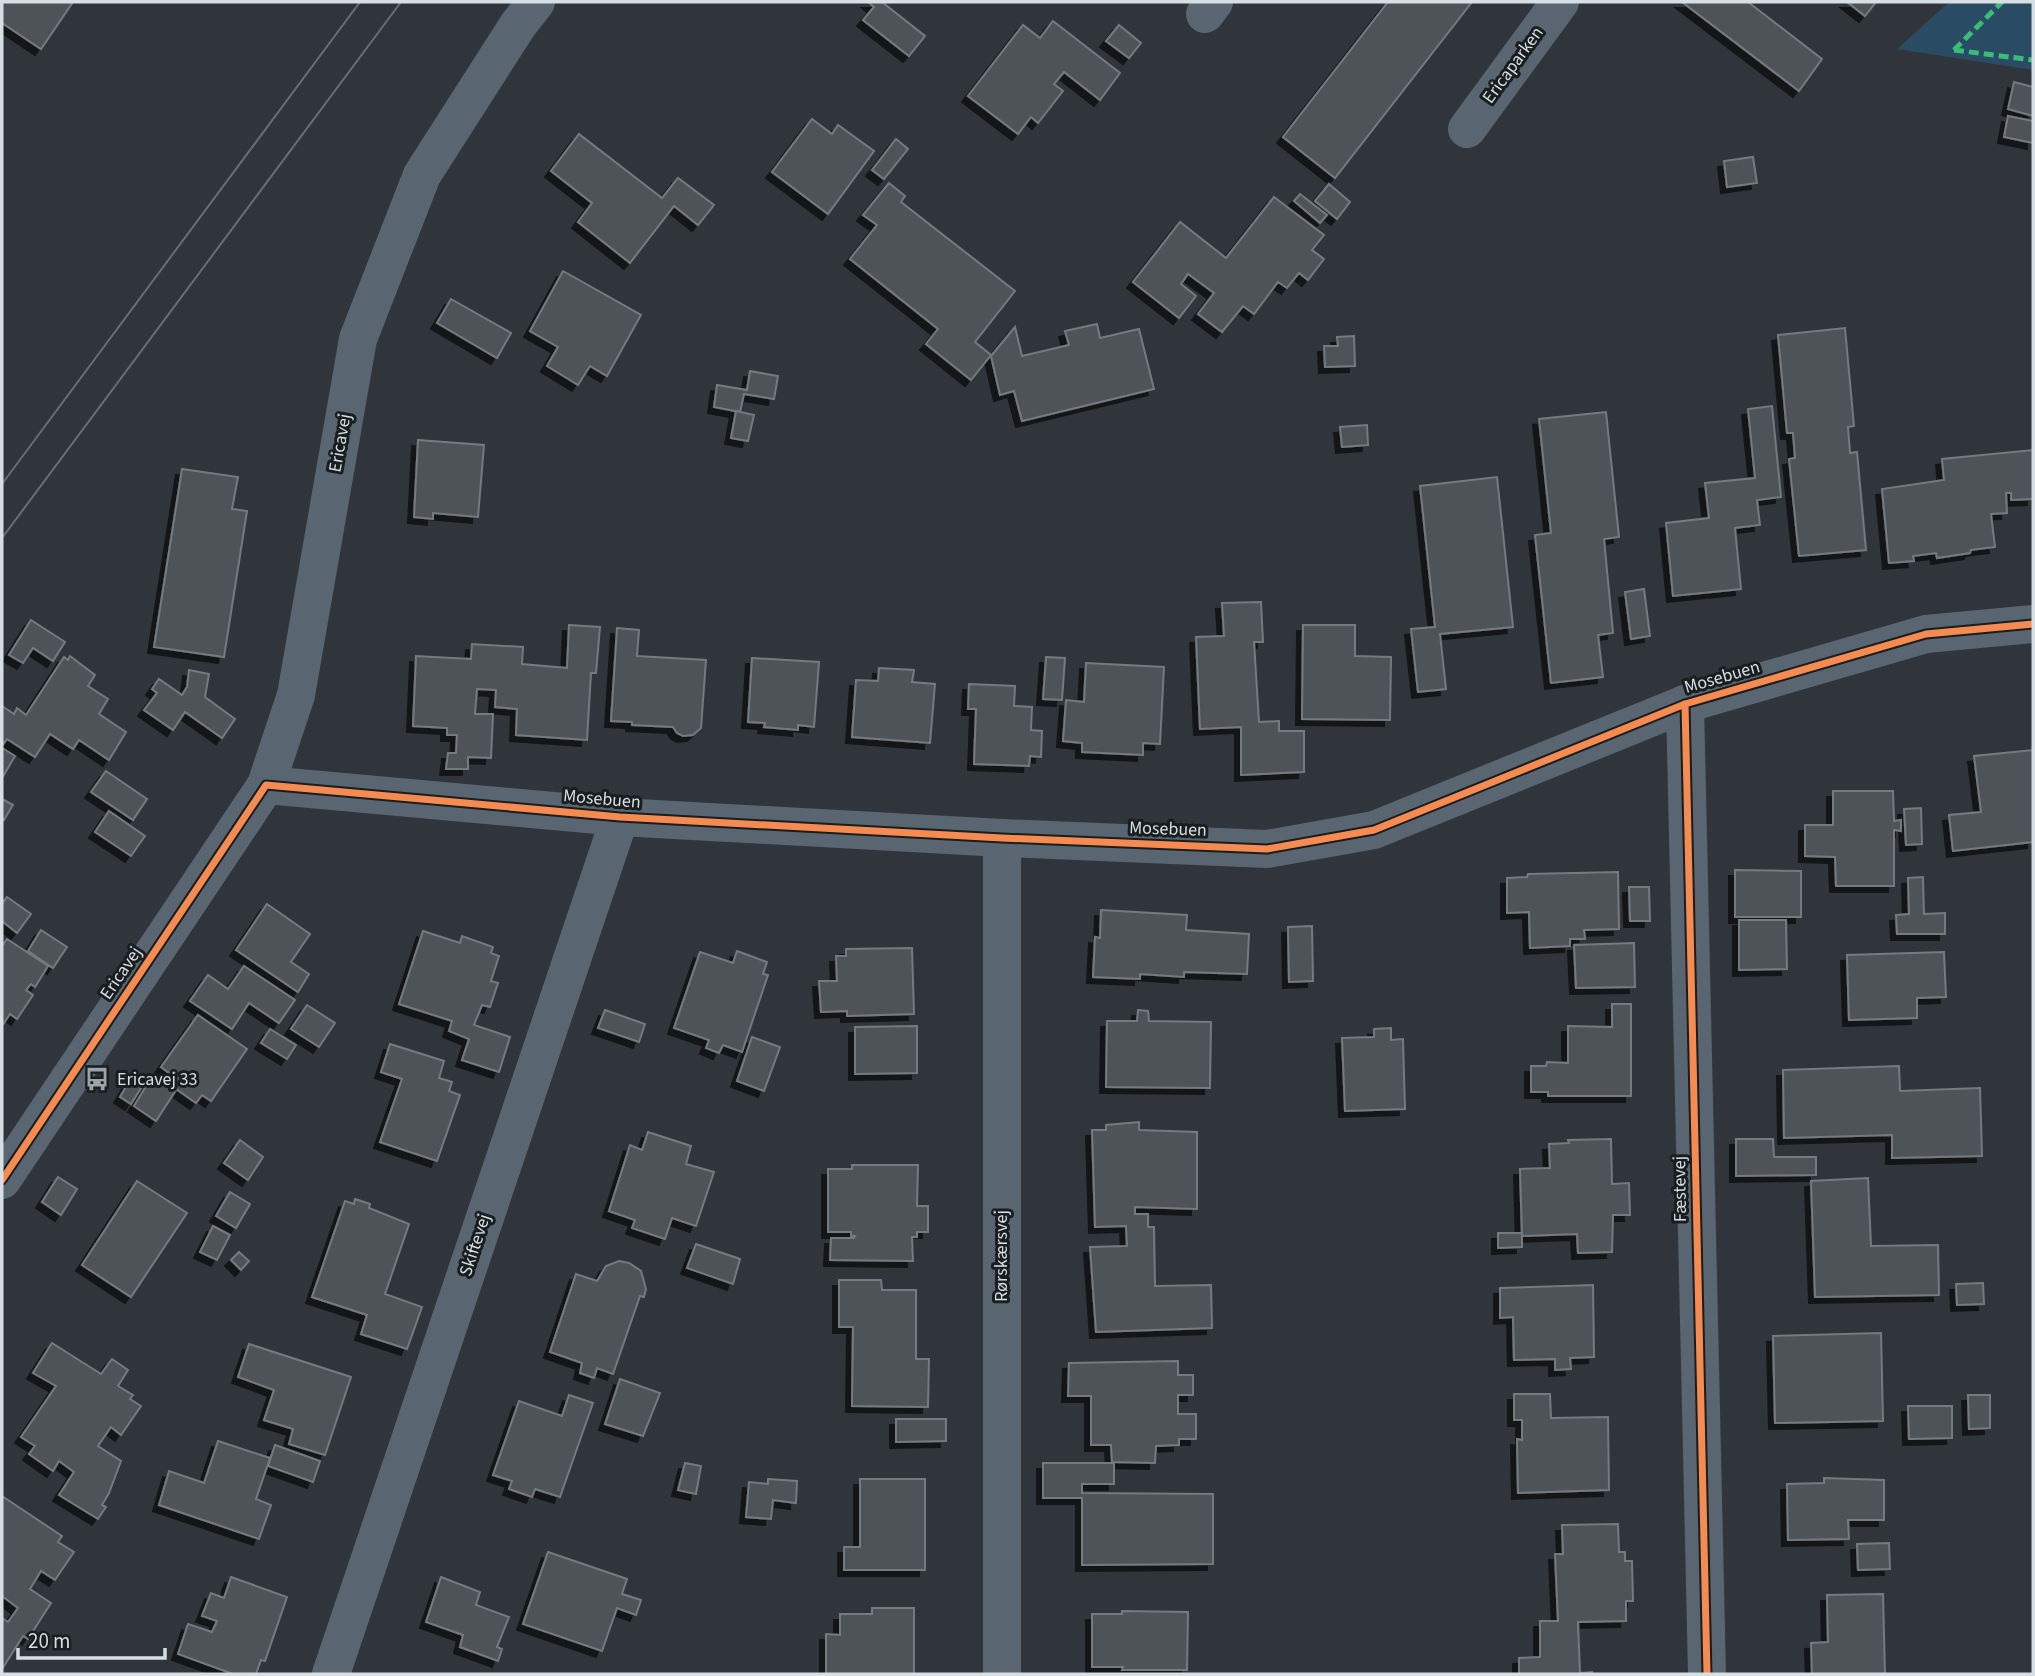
<svg xmlns="http://www.w3.org/2000/svg" width="2035" height="1676" font-family="'Source Sans 3',sans-serif">
<style>
.green{fill:#2a4b64}
.building{fill:#4d5256;stroke:#757a7f;stroke-width:2;filter:url(#shadow)}
.lines{fill:none;stroke-linecap:round;stroke-linejoin:round}
.street{stroke:#596570;stroke-width:38}
.tram{stroke:#656e75;stroke-width:2}
.quiet{stroke:#3abd76;stroke-width:5;stroke-dasharray:10 5;stroke-linecap:butt}
.cycleway-casing{stroke:#181d20;stroke-width:11}
.cycleway{stroke:#f68b52;stroke-width:7}
.labels{text-anchor:middle;dominant-baseline:central;stroke-width:6;stroke-linejoin:round;paint-order:stroke}
.street-label{font-size:18px;fill:#d8dfe4;stroke:#181d20}
.poi-label{font-size:18px;fill:#d8dfe4;stroke:#181d20;text-anchor:start}
</style>
<defs>
<filter id="shadow"><feDropShadow dx="-6" dy="6" stdDeviation="0" flood-color="#0009"/></filter>
</defs>
<rect width="100%" height="100%" fill="#2f353a"/>
<!-- green -->
<path class="green" d="M1949,2H2033V70L1897,49Z"/>
<!-- building -->
<g class="building">
<path d="M2,2H73L41,49L2,23Z"/>
<path d="M868,2H882L925,36L909,56L863,20L874,7Z"/>
<path d="M1388,2H1472L1335,178L1283,137Z"/>
<path d="M1682,2H1748L1822,59L1799,91Z"/>
<path d="M1847,2H1876L1865,16Z"/>
<path d="M1053,21L1120,73L1100,100L1064,72L1054,84L1063,91L1038,123L1031,117L1018,134L968,96L1023,25L1040,38Z"/>
<path d="M1119,25L1141,43L1129,58L1106,41Z"/>
<path d="M2014,82L2033,87V116L2008,109Z"/>
<path d="M2008,116L2033,121V143L2004,137Z"/>
<path d="M812,119L832,134L838,125L874,151L828,214L772,172Z"/>
<path d="M579,134L662,198L678,178L714,205L698,225L674,206L630,263L578,222L592,203L551,171Z"/>
<path d="M896,139L908,149L884,179L872,170Z"/>
<path d="M1753,157L1757,183L1727,187L1724,161Z"/>
<path d="M889,183L905,196L901,202L1015,291L975,342L991,355L971,380L926,344L938,329L850,259L877,225L863,215Z"/>
<path d="M1329,184L1350,202L1337,219L1315,201Z"/>
<path d="M1300,194L1327,215L1320,223L1294,201Z"/>
<path d="M1274,197L1324,235L1312,250L1324,259L1308,280L1299,273L1287,288L1278,282L1254,314L1243,306L1222,332L1198,314L1214,293L1188,274L1181,284L1196,296L1179,318L1133,282L1180,222L1226,258Z"/>
<path d="M563,271L641,315L607,376L590,366L578,385L547,366L558,347L530,331Z"/>
<path d="M451,299L511,333L497,358L437,323Z"/>
<path d="M1097,324L1100,338L1139,329L1154,389L1022,421L1014,391L1000,395L991,356L1015,327L1022,356L1069,345L1065,331Z"/>
<path d="M1845,328L1854,426L1848,427L1850,453L1857,452L1866,550L1799,556L1789,459L1795,458L1793,433H1787L1778,335Z"/>
<path d="M1354,336L1355,366L1325,367L1324,346H1338L1337,337Z"/>
<path d="M750,371L778,376L774,399L744,394L740,412L714,407L717,385L747,390Z"/>
<path d="M1772,406L1781,497L1757,500L1760,525L1735,528L1741,589L1673,596L1666,523L1709,518L1705,483L1755,478L1748,409Z"/>
<path d="M736,411L754,415L748,441L731,438Z"/>
<path d="M1606,412L1619,537L1604,539L1613,633L1598,635L1603,677L1551,683L1535,535L1551,533L1539,419Z"/>
<path d="M1367,425L1368,445L1342,447L1340,427Z"/>
<path d="M418,440L484,445L478,517L433,513V519L414,517Z"/>
<path d="M2033,450V499L2011,500V493H2006L2007,513L1991,514L1995,547L1971,550L1970,553L1937,558L1936,553L1913,556L1914,561L1889,563L1882,489L1944,480L1942,459Z"/>
<path d="M182,469L238,477L232,509L247,511L224,657L154,647Z"/>
<path d="M1497,477L1513,627L1440,634L1446,689L1418,692L1411,629L1435,627L1420,486Z"/>
<path d="M1644,589L1650,636L1631,639L1625,592Z"/>
<path d="M1261,602L1263,642H1254L1259,722L1279,721V731H1304V772L1241,775V727L1200,729L1196,637L1224,636L1222,603Z"/>
<path d="M31,620L65,642L53,661L33,648L23,663L9,655Z"/>
<path d="M569,625L600,627L596,673H591L587,740L516,735L517,709L495,707L496,690L477,689L475,714H493L491,758L468,757V769H446L448,753H456L457,735H447V728L413,726L416,656L471,659L472,644L523,647L522,664L567,668Z"/>
<path d="M1303,625H1355V656L1391,657L1390,720L1302,719Z"/>
<path d="M617,628L639,630L637,656L706,660L701,728L693,735L683,736L677,733L673,727L632,725V722L611,721Z"/>
<path d="M70,656L95,675L88,686L108,699L99,714L126,732L109,760L79,740L73,749L50,734L35,757L7,739L2,746V706L14,714L17,708L26,715L64,657L68,660Z"/>
<path d="M1046,657L1065,658L1062,700L1043,699Z"/>
<path d="M752,658L819,662L814,727L798,725V730L764,727L765,723L748,722Z"/>
<path d="M1086,663L1164,667L1160,744L1143,743V755L1082,752V743L1063,741L1066,700L1084,702Z"/>
<path d="M879,668L914,670L912,682L935,684L930,743L852,737L856,680L878,681Z"/>
<path d="M189,670L209,674L205,697L235,719L222,738L185,712L173,730L144,710L157,693L152,689L159,679L182,695L187,687Z"/>
<path d="M969,684L1015,686L1014,706L1032,707L1031,730L1042,731L1041,757L1030,756L1029,766L974,764L976,709H968Z"/>
<path d="M2,748L15,756L2,778Z"/>
<path d="M2033,750V842L1953,851L1949,815L1981,812L1974,756Z"/>
<path d="M106,771L147,799L133,820L91,792Z"/>
<path d="M1833,791H1893L1894,821L1901,820V831L1894,830V886H1836L1835,857L1805,856V825H1833Z"/>
<path d="M2,799L13,805L4,820L2,818Z"/>
<path d="M1921,808L1922,844L1906,845L1904,809Z"/>
<path d="M109,811L145,836L131,856L95,832Z"/>
<path d="M1735,870L1801,871V917H1735Z"/>
<path d="M1618,872L1619,929L1584,930L1585,939H1570V946L1530,948L1529,912L1507,913V878L1527,877L1528,874Z"/>
<path d="M1923,877L1924,914L1945,913V934H1897L1896,915L1909,914L1908,878Z"/>
<path d="M1629,887H1649L1650,921H1630Z"/>
<path d="M7,897L31,914L17,933L2,921V904Z"/>
<path d="M267,904L310,934L291,962L309,974L298,992L236,950Z"/>
<path d="M1101,910L1187,915L1186,930L1249,934L1247,974L1184,972V977L1140,974V979L1093,977L1095,937L1100,938Z"/>
<path d="M1739,920H1786L1787,969L1739,970Z"/>
<path d="M1312,926L1313,981L1289,982L1288,927Z"/>
<path d="M41,930L67,947L53,968L28,951Z"/>
<path d="M423,931L460,943L462,936L493,947L491,953L499,956L491,981L498,983L490,1007L482,1005L474,1025L510,1037L499,1072L462,1060L469,1039L449,1031L452,1021L399,1004Z"/>
<path d="M7,939L48,966L35,987L31,984L26,990L33,995L17,1019L10,1014L2,1026V946Z"/>
<path d="M1634,943L1635,987L1576,988L1574,945Z"/>
<path d="M912,948L914,1014L847,1016V1011L821,1012L819,981H837L836,956H846V949Z"/>
<path d="M737,951L767,962L763,974L768,975L742,1052L723,1045L719,1053L706,1048L709,1040L674,1028L700,952L733,963Z"/>
<path d="M1944,952L1946,997L1917,998V1018L1849,1020L1847,955Z"/>
<path d="M244,966L295,1000L279,1023L249,1003L232,1029L190,1001L208,975L228,989Z"/>
<path d="M1612,1004H1631V1096H1548V1092H1531V1066H1546L1547,1062L1568,1063V1026L1612,1027Z"/>
<path d="M307,1005L335,1023L319,1047L291,1029Z"/>
<path d="M605,1010L645,1024L639,1042L598,1028Z"/>
<path d="M1138,1010L1148,1011L1149,1021L1211,1022L1210,1088L1106,1087L1107,1021H1137Z"/>
<path d="M198,1015L247,1049L211,1101L202,1095L196,1103L172,1086L177,1079L161,1067Z"/>
<path d="M917,1026V1073L855,1074V1027Z"/>
<path d="M1391,1028V1040L1403,1039L1405,1109L1345,1111L1342,1038L1374,1037V1029Z"/>
<path d="M270,1029L296,1045L287,1059L261,1043Z"/>
<path d="M752,1037L780,1047L764,1091L737,1081Z"/>
<path d="M390,1044L444,1061L439,1078L452,1082L449,1091L460,1095L437,1161L380,1142L402,1079L381,1072Z"/>
<path d="M1899,1066L1900,1091L1980,1088L1982,1156L1892,1158V1135L1784,1138L1783,1070Z"/>
<path d="M134,1073L146,1080L131,1104L120,1097Z"/>
<path d="M153,1075L176,1090L156,1121L134,1106Z"/>
<path d="M1139,1122V1130L1197,1132V1209L1135,1207V1214H1148V1227H1154L1155,1286L1211,1285L1212,1328L1096,1332L1090,1247L1127,1246L1126,1226L1095,1227L1092,1130H1106V1125Z"/>
<path d="M648,1132L691,1146L686,1164L714,1172L696,1226L672,1218L665,1239L632,1228L635,1220L609,1211L630,1145L642,1150Z"/>
<path d="M1611,1139L1612,1184L1629,1183L1630,1215H1613L1612,1252L1578,1253L1577,1234L1522,1236L1520,1169L1550,1168L1549,1144L1569,1143L1568,1140Z"/>
<path d="M1736,1139H1773L1774,1157H1816V1175L1736,1176Z"/>
<path d="M240,1140L263,1157L248,1180L224,1163Z"/>
<path d="M852,1165H918L917,1206H928V1232H917V1237H912L913,1261L830,1260L831,1238H854L855,1236H851V1232H828V1169H852Z"/>
<path d="M58,1177L77,1189L61,1215L42,1202Z"/>
<path d="M1868,1178L1871,1246L1938,1245L1939,1295L1815,1297L1811,1181Z"/>
<path d="M137,1181L187,1213L131,1297L82,1265Z"/>
<path d="M230,1192L250,1204L236,1228L216,1216Z"/>
<path d="M355,1199L370,1204L369,1208L409,1224L385,1294L422,1307L407,1349L361,1334L367,1315L312,1297L345,1201L354,1204Z"/>
<path d="M213,1226L230,1235L217,1260L200,1252Z"/>
<path d="M1498,1233H1522V1247L1498,1248Z"/>
<path d="M696,1244L740,1259L733,1284L687,1268Z"/>
<path d="M239,1252L249,1261L241,1270L231,1260Z"/>
<path d="M619,1261L629,1263L641,1271L646,1289L644,1297L640,1296L613,1374L597,1368L594,1378L580,1373L582,1363L550,1352L576,1274L597,1281L606,1266Z"/>
<path d="M839,1280H881L882,1290H916V1359H929L928,1407L852,1406L853,1327H839Z"/>
<path d="M1983,1283L1984,1304L1957,1305L1956,1284Z"/>
<path d="M1593,1285L1594,1357L1570,1358L1571,1369L1555,1370V1359L1514,1360L1513,1317L1500,1318V1288Z"/>
<path d="M1881,1333L1883,1421L1775,1423L1773,1336Z"/>
<path d="M52,1343L101,1374L112,1359L128,1370L118,1386L133,1395L130,1399L141,1406L121,1435L111,1427L98,1446L121,1461L109,1493L102,1505L106,1507L98,1519L59,1495L74,1472L59,1461L53,1471L29,1454L35,1446L21,1437L56,1386L33,1373Z"/>
<path d="M249,1344L351,1377L325,1455L289,1444L293,1429L264,1420L274,1390L238,1377Z"/>
<path d="M1178,1361V1375H1193V1395H1178V1414H1196V1439H1179V1445L1156,1446L1155,1463L1112,1462L1111,1445H1091V1396H1068L1069,1363Z"/>
<path d="M620,1379L660,1393L643,1436L605,1424Z"/>
<path d="M1514,1394H1550L1551,1418L1608,1417L1609,1490L1518,1493L1517,1439L1522,1440V1420H1514Z"/>
<path d="M569,1395L593,1403L560,1497L535,1489L532,1497L509,1489L512,1481L493,1475L519,1401L562,1416Z"/>
<path d="M1968,1395H1990V1428L1969,1429Z"/>
<path d="M1908,1406H1952V1438L1909,1439Z"/>
<path d="M896,1419H946V1441L896,1442Z"/>
<path d="M218,1441L270,1458L256,1499L271,1505L259,1539L159,1505L169,1471L204,1483Z"/>
<path d="M275,1445L320,1461L313,1482L268,1466Z"/>
<path d="M685,1463L701,1466L696,1494L678,1490Z"/>
<path d="M1043,1463H1114V1484H1082V1493L1213,1494V1564L1082,1565V1498H1043Z"/>
<path d="M1824,1478L1884,1480V1520H1848L1849,1539L1788,1540L1787,1484L1824,1483Z"/>
<path d="M768,1479L797,1481L796,1503L773,1500L771,1519L746,1517L749,1482L768,1484Z"/>
<path d="M860,1479H925V1570H844V1547H860Z"/>
<path d="M2,1496L62,1536L58,1542L74,1552L55,1580L41,1571L30,1589L51,1603L28,1639L23,1636L2,1669V1618L8,1622L18,1608L2,1596Z"/>
<path d="M1618,1524L1619,1552H1625V1561H1632L1633,1601H1626V1621L1578,1622L1580,1673L1592,1672V1674H1519V1658L1540,1657V1621H1558L1555,1554H1563L1562,1525Z"/>
<path d="M1889,1543L1890,1569L1858,1570L1857,1544Z"/>
<path d="M548,1552L627,1579L622,1594L641,1600L636,1615L617,1608L602,1651L523,1624Z"/>
<path d="M231,1577L287,1597L265,1661L261,1660L256,1674H233L178,1654L188,1624L212,1632L217,1621L202,1616L211,1593L224,1598Z"/>
<path d="M441,1577L480,1592L476,1605L509,1617L497,1647L502,1649L498,1661L460,1647L463,1635L426,1622Z"/>
<path d="M1883,1594L1885,1674H1812L1811,1643L1828,1642L1827,1595Z"/>
<path d="M872,1608H914V1674H826V1634L840,1635V1614H872Z"/>
<path d="M1122,1611L1188,1612L1187,1670H1122L1123,1667H1092V1614H1122Z"/>
</g>
<g class="lines">
<!-- street -->
<g class="street">
<path d="M1205,14L1214,2"/>
<path d="M1467,129L1560,2"/>
<path d="M1685,704L1707,1674"/>
<path d="M266,785L620,817L1002,838L1267,849L1374,830L1685,704L1926,634L2033,624"/>
<path d="M2,1180L266,785L296,695L358,339L422,175L518,25L536,2"/>
<path d="M331,1674L620,817"/>
<path d="M1002,1674V838"/>
</g>
<!-- tram -->
<g class="tram">
<path d="M2,484L360,2"/>
<path d="M2,538L401,2"/>
</g>
<!-- quiet -->
<g class="quiet">
<path d="M1954,50L2033,60"/>
<path d="M1954,50L2002,2"/>
</g>
<!-- cycleway casing -->
<g class="cycleway-casing">
<g id="cycleway">
<path d="M1685,704L1707,1674"/>
<path d="M2,1180L266,785L620,817L1002,838L1267,849L1374,830L1685,704L1926,634L2033,624"/>
</g>
</g>
<!-- cycleway -->
<use href="#cycleway" class="cycleway"/>
</g>
<!-- icons -->
<defs>
<g id="bus-bare" transform="scale(1.89)"><path d="M-5-6H5V4H4V6H2V4H-2V6H-4V4H-5ZM-3.5-4V0h7V-4ZM-3.5 1.2v1.5H-2V1.2ZM2 1.2v1.5H3.5V1.2Z" fill="#9da4a8" stroke="#181d20" stroke-width="2.5" paint-order="stroke"/></g>
</defs>
<g fill-rule="evenodd">
<use href="#bus-bare" x="97" y="1079"/>
</g>
<g class="labels">
<!-- street labels -->
<g class="street-label">
<text transform="translate(1513 65) rotate(-54)">Ericaparken</text>
<text transform="translate(340 443) rotate(-80)">Ericavej</text>
<text transform="translate(1722 677) rotate(-16)">Mosebuen</text>
<text transform="translate(602 799) rotate(5)">Mosebuen</text>
<text transform="translate(1168 829) rotate(2)">Mosebuen</text>
<text transform="translate(121 973) rotate(-56)">Ericavej</text>
<text transform="translate(1680 1189) rotate(-91)">Fæstevej</text>
<text transform="translate(475 1245) rotate(-72)">Skiftevej</text>
<text transform="translate(1001 1256) rotate(-90)">Rørskærsvej</text>
</g>
<!-- poi labels -->
<g class="poi-label">
<text x="117" y="1079">Ericavej 33</text>
</g>
</g>
<!-- border -->
<rect width="2035" height="1676" fill="none" stroke="#d8dfe4" stroke-width="7"/>
<!-- scale -->
<path d="M18 1648v10h147v-10" fill="none" stroke="#d8dfe4" stroke-width="3.5"/>
<text x="28" y="1648" font-size="21" fill="#d8dfe4" stroke="#181d20" stroke-width="5" paint-order="stroke">20 m</text>
</svg>
